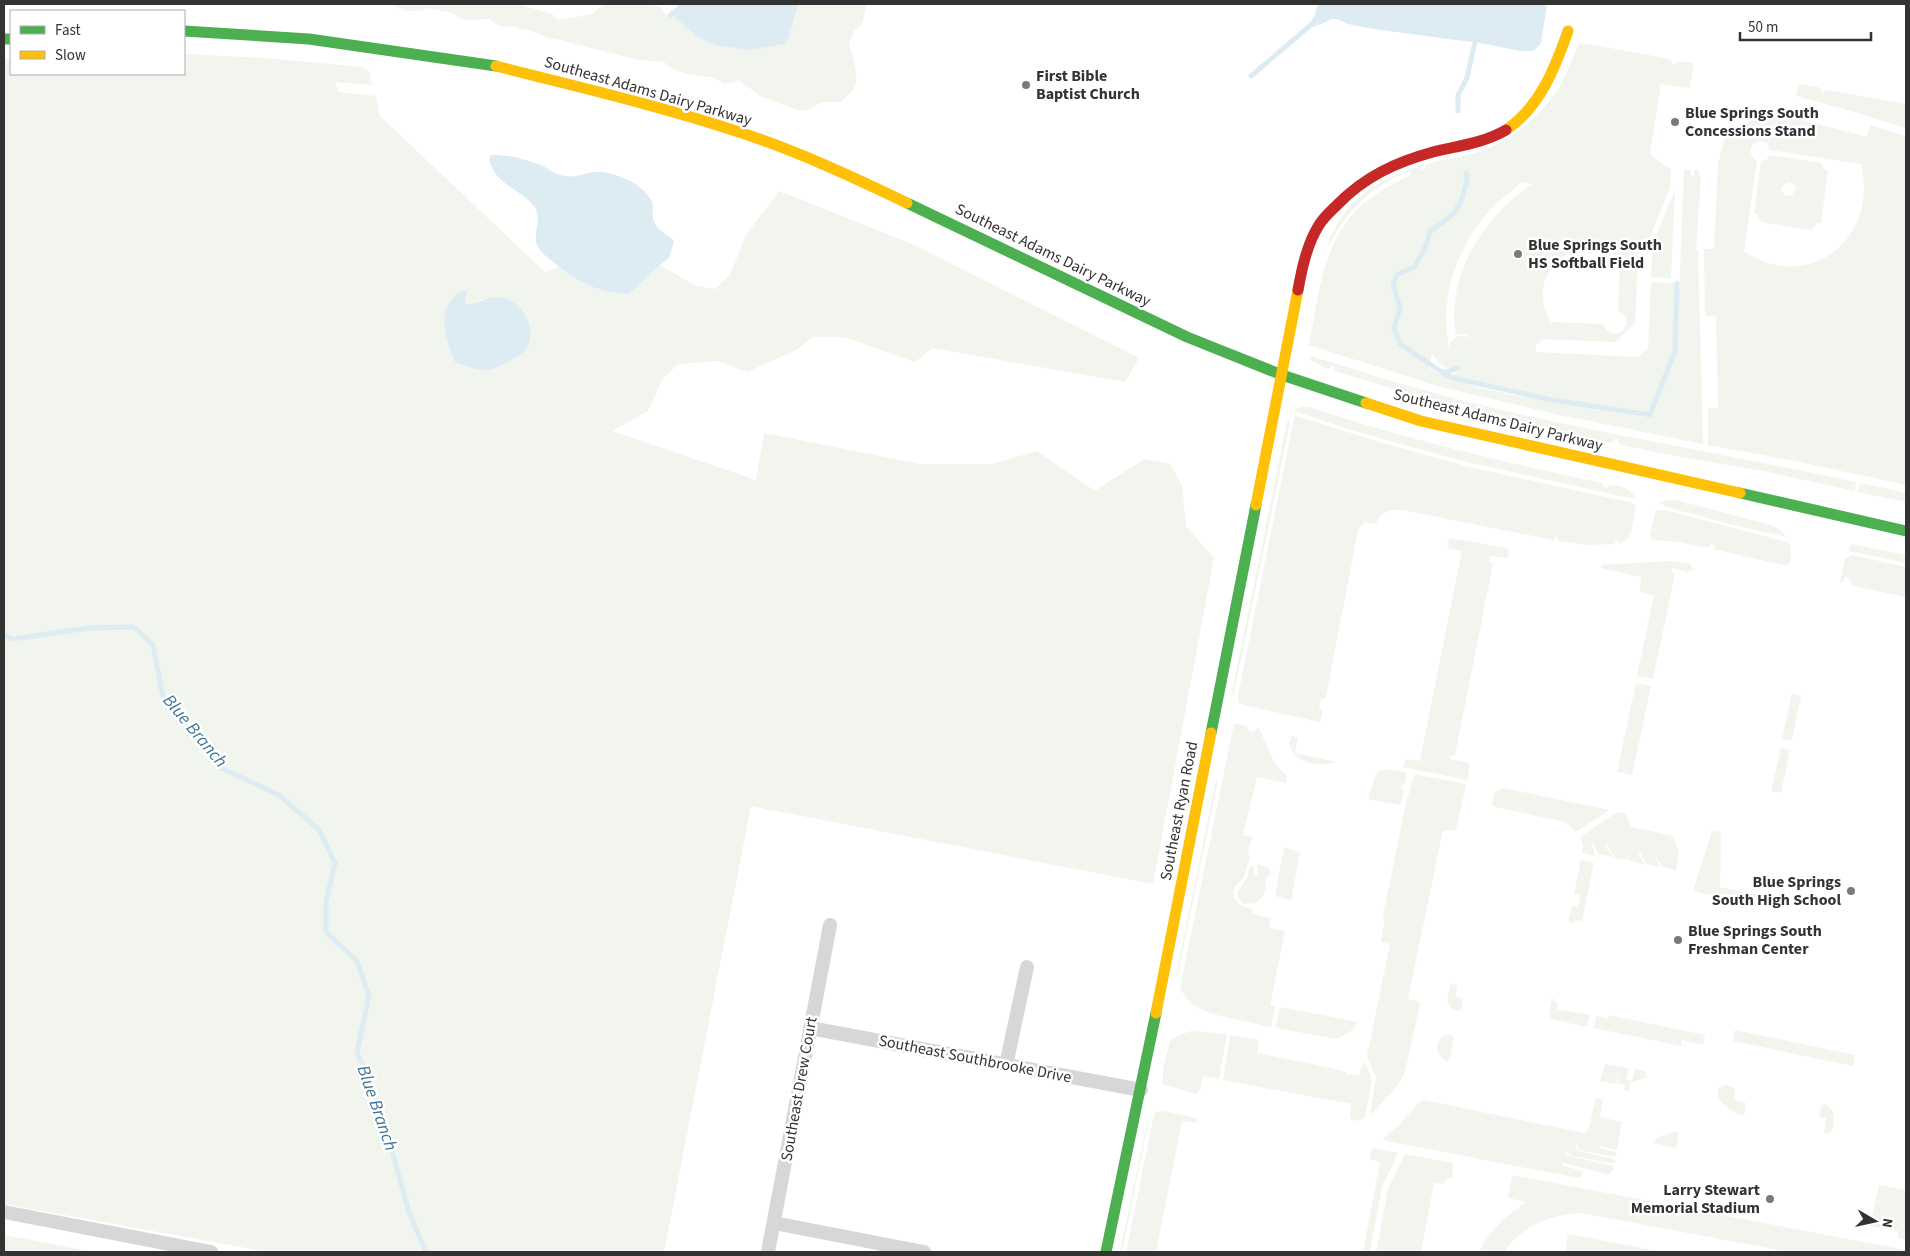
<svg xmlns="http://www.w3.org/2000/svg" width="1910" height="1256" font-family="'Source Sans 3',sans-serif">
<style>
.green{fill:#f1f5ed;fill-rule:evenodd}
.water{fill:#ddebf3}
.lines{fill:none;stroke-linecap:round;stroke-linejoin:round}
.stream{stroke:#ddebf3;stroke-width:5}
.street{stroke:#d7d7d7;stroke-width:14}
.fast{stroke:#4caf50;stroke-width:11}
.slow{stroke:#ffc107;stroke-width:11}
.jam{stroke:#c62828;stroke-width:11}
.poi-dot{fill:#7a7a7a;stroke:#fff;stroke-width:2}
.labels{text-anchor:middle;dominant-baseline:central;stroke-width:5;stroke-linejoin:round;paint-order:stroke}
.poi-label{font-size:16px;font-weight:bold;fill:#333;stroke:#fff;text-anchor:start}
.street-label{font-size:16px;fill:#333;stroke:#fff}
.water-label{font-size:18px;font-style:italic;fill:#3f7597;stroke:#fff}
</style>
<rect width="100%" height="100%" fill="#fff"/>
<!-- green -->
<g class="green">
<path d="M390,4H517L552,14L559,20L593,14L598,8L608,4H648L661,8L669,18L674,16L688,28L735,47L749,50L783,43L788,40L798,4H867L862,24L854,31L849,44C852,57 862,78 852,91C849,95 844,99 840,102H822L806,111L797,110L760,96L740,81L725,84C720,82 715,77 710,77C694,75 676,74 664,62L639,60L556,39C547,39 544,36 537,33C528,29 524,32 513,26C502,28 498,26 489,19L469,20L459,18L453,13L426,8L421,11H406Z"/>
<path d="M1581,44H1588L1670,59L1672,61V64L1676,65L1677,61L1694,63L1690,88L1661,84L1650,153L1654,158L1671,169L1670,187L1648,242H1639L1635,323L1615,342L1541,339L1540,344H1536V352L1638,357L1648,348L1651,282L1676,283L1674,351L1650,411L1648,413L1559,399L1468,380L1454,375L1458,369V367L1455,366L1449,370L1439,363L1432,353L1429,368C1458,385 1493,391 1525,397C1567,405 1609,412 1651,418L1677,348L1684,169L1691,170V176H1694V170H1698L1701,178L1696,250H1698L1703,444L1560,415L1441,387L1309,345C1319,294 1323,234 1368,200C1381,190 1396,182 1411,175L1410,171C1370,185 1344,215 1325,252C1343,200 1370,183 1420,166L1421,170L1426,169L1425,165L1430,163C1449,159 1469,156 1486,149C1514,138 1543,114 1559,88C1567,75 1571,61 1578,46ZM1522,182L1532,184C1485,216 1445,275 1456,334L1468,335V337L1457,336L1450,343V351C1437,300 1458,242 1495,205C1503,197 1513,190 1522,182ZM1588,247L1609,251L1620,258L1618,310L1625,315C1633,332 1610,342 1603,324L1551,322C1530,289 1551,253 1588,247Z"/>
<path d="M184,54L265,58L363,67L370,72L372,85L335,82L339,92L376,96L380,116L546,273L558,266C580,283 601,293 629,294L660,265L696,286L715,289L730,275L746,235L779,191L912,244L1139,358L1125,382L932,348L915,362L844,337H813L796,350L747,372L718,361L679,364L663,378L648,411L612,431L756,480L764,433L920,464H992L1037,451L1095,491L1144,459L1170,464L1182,485L1186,526L1214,558L1153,884L751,806L664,1252H268L4,1204V59L11,58V74H184ZM464,290L467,291L465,301L467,305L475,304L482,299L517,357L508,361L458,293Z"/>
<path d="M1799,84L1818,87L1821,89L1820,92L1824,93L1825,90H1828L1906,104V128L1844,109L1796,96Z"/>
<path d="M1759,114L1783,115L1867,137L1870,125L1906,136V485L1795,461L1708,445V408H1718L1716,317L1705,316L1704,249H1714L1718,163L1725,138ZM1759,141L1766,142L1770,150L1861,164C1880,238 1808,295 1744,251L1757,161C1750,157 1749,151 1753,144Z"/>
<path d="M1770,155L1821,163L1824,169L1828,171L1821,223H1817L1811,230L1761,222L1757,215L1754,213L1761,162L1767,159ZM1789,182L1793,184L1796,188L1793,194L1789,196L1784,195L1781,189L1783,185Z"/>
<path d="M1675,190L1671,278L1651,277L1653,243Z"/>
<path d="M1308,355C1369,374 1431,394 1493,408C1613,436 1735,456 1856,482L1855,491L1762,471L1659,453L1621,445L1618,443V439H1615L1611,443L1467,410L1463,408L1464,405L1459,403L1458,407H1454L1338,372L1334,370L1335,367L1331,365L1330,368L1327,369L1312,361Z"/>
<path d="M1302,407H1309C1405,439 1503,462 1602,483L1604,487L1608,488L1609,486C1619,484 1629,488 1635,497L1630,498L1459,460L1351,430L1297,412L1296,409Z"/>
<path d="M1296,416L1383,443L1469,467L1629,502L1636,506C1633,518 1634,541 1619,544L1618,541H1615V544L1588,545L1558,541V538L1555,537L1554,540L1402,510C1390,509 1380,511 1376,524L1365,522L1358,530L1326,697L1324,699H1321L1319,708L1323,711L1320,722L1243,705L1238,702V696L1294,418Z"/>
<path d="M1288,418L1290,423L1233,697L1232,692Z"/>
<path d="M1860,483L1906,493V502L1858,492Z"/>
<path d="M1666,500H1676L1771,525L1780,530L1787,537L1733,525L1666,507L1660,503Z"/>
<path d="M1656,510H1665L1790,543L1791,560L1788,564L1782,565L1714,549L1715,545L1710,544L1709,548L1679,542L1652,540L1650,535Z"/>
<path d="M1450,538L1507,548L1509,554L1507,558L1490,556L1489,562L1493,564L1455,755H1451L1450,759L1466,762L1470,765L1467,780L1403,767L1406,759L1420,761L1462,551L1448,548L1447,543Z"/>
<path d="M1851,544L1906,555V563L1849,551Z"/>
<path d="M1852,555L1906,567V597L1853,586L1849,581L1850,578L1844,577V581L1840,583L1845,559Z"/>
<path d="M1672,561L1691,564L1692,570L1687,572L1672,568L1671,573L1675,574L1653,679L1637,676L1654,595L1640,592L1641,577L1601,568V565Z"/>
<path d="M1636,683L1651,686L1632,775L1617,772Z"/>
<path d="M1792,694L1801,696L1792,740L1782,739Z"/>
<path d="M1234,724L1247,726L1249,731L1254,732V730L1259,728L1274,763L1287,776L1286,783L1257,777L1243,835L1252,837L1248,852L1250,859C1246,865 1247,872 1243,878C1241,881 1237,883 1235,887C1229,898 1240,907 1251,909L1253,914L1271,918L1269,928L1285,931L1270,1005L1275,1006L1271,1027L1208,1013L1209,1012C1195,1009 1186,1000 1180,988Z"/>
<path d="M1292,736L1298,738L1295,753L1336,762C1325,767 1303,764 1294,754C1292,751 1291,747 1289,743Z"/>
<path d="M1781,748L1790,750L1781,793L1771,791Z"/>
<path d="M1387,769L1406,772V781L1401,787L1404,791L1400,805L1368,799L1375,776L1379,771Z"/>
<path d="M1415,774L1466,784L1456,830L1452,831L1443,830L1408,999L1418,1001L1420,1005L1404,1075L1394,1090L1370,1115L1376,1077L1367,1056L1390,944L1381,942L1385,918L1383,915L1406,803Z"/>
<path d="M1216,780H1218L1177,978L1178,966Z"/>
<path d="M1503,788L1609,810L1576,832L1569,825L1562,821L1494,807L1492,804L1494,793Z"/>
<path d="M1617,812L1626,814L1631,827L1673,836L1679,853L1676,870L1662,867L1655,855H1654L1660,867L1646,864L1640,852L1638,853L1644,864L1630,861L1623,849L1628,860L1615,858L1607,845L1606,847L1613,857L1598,854L1593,842L1592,843L1595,856L1582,853L1583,846L1580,837Z"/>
<path d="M1712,831L1720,832L1721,836L1720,887L1766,897L1764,907L1693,891Z"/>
<path d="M1284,847L1300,852L1291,900L1275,896Z"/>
<path d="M1581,860L1594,863L1582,921L1575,920L1574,923L1568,922L1572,906L1578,907L1580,895L1574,894Z"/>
<path d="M1253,865L1254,875H1258L1257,864L1268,867L1271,872L1265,881L1266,889L1264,894L1256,903L1244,904L1239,899L1237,893L1247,878L1250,867Z"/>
<path d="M1454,983L1457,987L1456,997L1463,999L1461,1009L1457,1011L1452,1009L1447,1001L1450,985Z"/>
<path d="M1552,998L1558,1003L1557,1009L1590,1015L1587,1027L1551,1019L1549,1014Z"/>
<path d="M1280,1007L1358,1022L1350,1032L1336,1039L1276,1028Z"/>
<path d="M1608,1015L1705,1035L1703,1045L1682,1040L1681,1046L1594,1028L1596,1016L1608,1019Z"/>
<path d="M1735,1030L1855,1055L1853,1066L1733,1041Z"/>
<path d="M1191,1031L1227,1034L1219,1079L1203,1076L1200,1090L1196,1094L1163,1084V1069L1170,1041L1177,1036Z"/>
<path d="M1230,1035L1259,1040L1257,1053L1335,1069L1347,1073V1078L1349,1074L1359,1076L1361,1068L1365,1062L1372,1080L1365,1118L1358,1121L1351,1119L1350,1116L1351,1104L1223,1080Z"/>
<path d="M1445,1035H1452L1454,1038L1450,1058L1447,1061C1435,1056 1434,1042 1445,1035Z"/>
<path d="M1605,1064L1629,1068L1626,1080L1632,1081L1635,1069L1645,1071L1647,1077L1630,1083L1629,1091L1624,1090L1625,1085L1618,1083V1073L1616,1084L1600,1081Z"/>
<path d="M1726,1085L1735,1088L1734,1100L1746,1103L1744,1115C1734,1115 1725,1106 1718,1098V1088Z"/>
<path d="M1596,1098L1603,1100L1600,1117L1622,1122L1617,1150L1599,1146L1602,1149L1617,1152L1615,1157L1579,1150L1576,1144L1575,1146L1578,1151L1615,1159V1163H1610L1571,1156L1565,1150H1564L1568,1156L1614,1166L1613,1171H1611L1609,1175L1561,1162L1564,1166L1585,1172H1582L1581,1178L1573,1177L1382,1140L1400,1124L1420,1101L1423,1100L1584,1133L1589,1128Z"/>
<path d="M1825,1104C1837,1111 1836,1124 1830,1134L1824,1133L1826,1118L1819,1117L1821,1106Z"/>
<path d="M1163,1111L1196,1118L1197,1121L1195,1123L1182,1121L1156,1252H1126L1152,1124L1155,1112Z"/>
<path d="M1148,1118V1123L1122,1252H1120Z"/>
<path d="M1676,1131L1679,1134L1676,1148L1654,1143L1655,1139Z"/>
<path d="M1373,1148L1398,1153L1382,1187L1370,1252H1363L1380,1162L1369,1159Z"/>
<path d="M1405,1154L1453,1163L1452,1172L1454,1176L1445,1181L1444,1184L1434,1183L1421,1252H1376L1388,1189Z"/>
<path d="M1512,1175L1906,1250V1252H1790L1581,1213C1550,1215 1522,1225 1504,1252H1479C1490,1230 1506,1215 1527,1202L1508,1198Z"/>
<path d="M1879,1185L1906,1190V1240L1898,1238V1231L1870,1226Z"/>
<path d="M1568,1234L1664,1252H1565Z"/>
<path d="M4,1235L95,1252H4Z"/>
</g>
<!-- water -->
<g class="water">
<path d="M680,4H798L788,40L784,44L749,50L716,45L696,36L674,16L670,18L667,15Z"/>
<path d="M1318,4H1547L1541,43L1534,51H1520L1475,42L1455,40L1367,28L1348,24L1337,19H1332L1314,27L1311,21L1315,15Z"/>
<path d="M491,155C507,154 528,160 543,166C549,169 553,173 560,175C579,180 587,170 601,172C617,173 645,185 652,202C654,209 651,217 655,224C659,233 670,234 674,242L669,258L660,265L629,294C597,293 577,281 553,262C548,258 540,252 537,245C532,233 544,216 533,205C517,187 497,186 489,160Z"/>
<path d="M464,290L467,291L465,301L467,305C481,303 490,295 504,298C524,303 538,331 526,349C522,355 514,358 507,362C503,364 498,367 493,369C481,372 466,366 455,362C445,337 434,305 464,290Z"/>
</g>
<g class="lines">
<!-- stream -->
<g class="stream">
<path d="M1251,76L1312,24"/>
<path d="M1458,111V95L1467,78L1475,42"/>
<path d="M1466,173L1467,180L1461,202L1453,214L1430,232L1425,248L1414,267L1397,275L1393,284L1400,308L1394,328L1400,344L1448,376L1461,380L1552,400L1650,415L1675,351L1677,283"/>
<path d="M1443,372H1448L1457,368"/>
<path d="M4,635L12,639L89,628L134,627L153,645L163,697L221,768L279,795L319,830L335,863L326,902V932L357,961L369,996L357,1052L382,1115L409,1212L426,1252"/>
</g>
<!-- street -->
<g class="street">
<path d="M810,1028L1141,1090"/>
<path d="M1006,1065L1027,967"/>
<path d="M4,1212L211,1252"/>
<path d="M774,1223L924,1252"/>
<path d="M768,1252L830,925"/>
</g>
<!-- fast -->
<g class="fast">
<path d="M184,31L309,39L496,66"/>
<path d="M4,39H11"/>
<path d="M907,203L1187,337L1282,375L1366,403"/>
<path d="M1740,493L1906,531"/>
<path d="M1211,733L1256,505"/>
<path d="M1106,1252L1156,1013"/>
</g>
<!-- slow -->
<g class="slow">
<path d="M496,66C578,87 661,106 742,133C799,152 853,177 907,203"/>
<path d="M1506,130C1540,107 1555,68 1568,31"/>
<path d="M1366,403L1421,421L1740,493"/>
<path d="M1256,505L1298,290"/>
<path d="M1156,1013L1211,733"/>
</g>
<!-- jam -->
<path class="jam" d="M1298,290C1302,268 1307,244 1319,225C1324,217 1331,211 1337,205C1364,177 1396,162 1433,152C1457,146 1484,143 1506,130"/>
</g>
<!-- markers -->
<g class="poi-dot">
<circle cx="1026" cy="85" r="5"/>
<circle cx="1675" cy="122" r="5"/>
<circle cx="1518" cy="254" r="5"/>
<circle cx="1851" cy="891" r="5"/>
<circle cx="1678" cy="940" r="5"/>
<circle cx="1770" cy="1199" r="5"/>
</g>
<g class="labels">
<!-- poi labels -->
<g class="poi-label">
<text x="1036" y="76">First Bible<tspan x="1036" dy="18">Baptist Church</tspan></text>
<text x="1685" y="113">Blue Springs South<tspan x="1685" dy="18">Concessions Stand</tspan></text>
<text x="1528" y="245">Blue Springs South<tspan x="1528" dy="18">HS Softball Field</tspan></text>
<text x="1841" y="882" text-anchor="end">Blue Springs<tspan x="1841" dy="18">South High School</tspan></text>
<text x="1688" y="931">Blue Springs South<tspan x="1688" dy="18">Freshman Center</tspan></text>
<text x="1760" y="1190" text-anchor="end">Larry Stewart<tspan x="1760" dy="18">Memorial Stadium</tspan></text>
</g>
<!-- street labels -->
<g class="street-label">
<text transform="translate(648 91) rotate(16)">Southeast Adams Dairy Parkway</text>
<text transform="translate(1053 255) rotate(26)">Southeast Adams Dairy Parkway</text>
<text transform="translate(1498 420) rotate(14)">Southeast Adams Dairy Parkway</text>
<text transform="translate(1179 811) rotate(-79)">Southeast Ryan Road</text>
<text transform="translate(975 1059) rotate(11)">Southeast Southbrooke Drive</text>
<text transform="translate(799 1089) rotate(-80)">Southeast Drew Court</text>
</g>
<!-- water labels -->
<g class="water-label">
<text transform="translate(195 731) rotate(50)">Blue Branch</text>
<text transform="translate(377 1108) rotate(71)">Blue Branch</text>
</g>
</g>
<!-- border -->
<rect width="1910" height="1256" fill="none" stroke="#333333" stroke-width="10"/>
<!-- legend -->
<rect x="10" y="10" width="175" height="65" fill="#ffffff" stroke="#adadad"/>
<rect x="20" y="26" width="25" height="8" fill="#4caf50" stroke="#adadad"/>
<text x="55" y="35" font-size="15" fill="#333333">Fast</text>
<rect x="20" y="51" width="25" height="8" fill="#ffc107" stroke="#adadad"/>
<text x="55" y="60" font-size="15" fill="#333333">Slow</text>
<!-- north arrow -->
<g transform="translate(1875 1221) rotate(99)" stroke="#ffffff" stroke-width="4" paint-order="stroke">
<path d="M0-4L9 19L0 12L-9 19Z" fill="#333333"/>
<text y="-8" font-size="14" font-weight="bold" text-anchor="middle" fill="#333333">N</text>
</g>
<!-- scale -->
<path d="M1740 32v8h131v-8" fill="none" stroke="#333333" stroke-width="2.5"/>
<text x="1748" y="32" font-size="15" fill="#333333" stroke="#ffffff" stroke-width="4" paint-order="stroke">50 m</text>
</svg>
